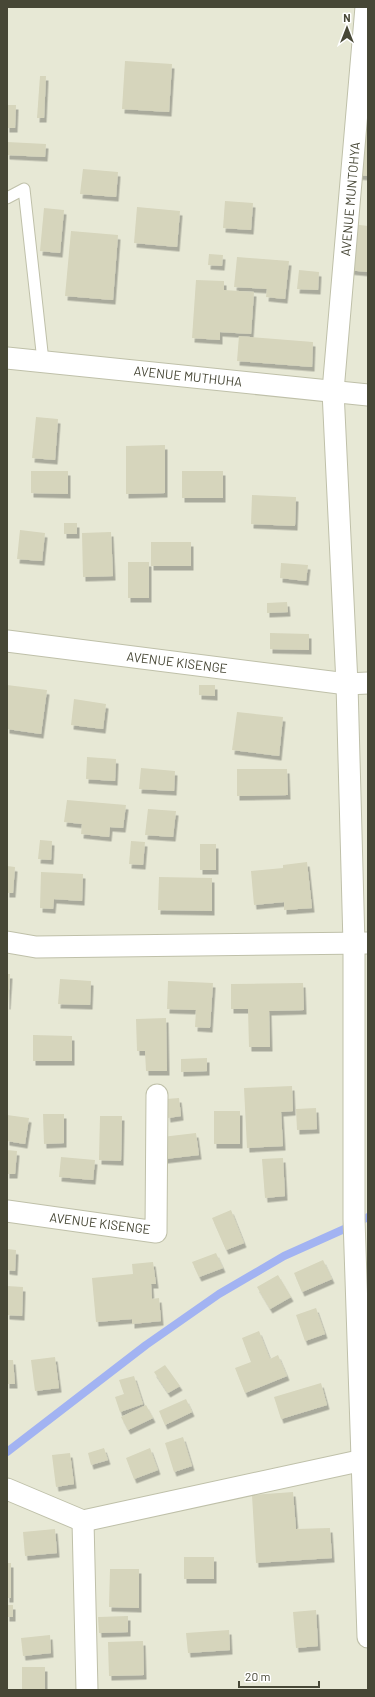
<svg xmlns="http://www.w3.org/2000/svg" width="375" height="1697" font-family="Barlow,sans-serif">
<style>
.residential{fill:#e7e8d5}
.lines{fill:none;stroke-linecap:round;stroke-linejoin:round}
.stream{stroke:#a2b3f2;stroke-width:8}
.building{fill:#d6d5bc;filter:url(#shadow)}
.lane-casing{stroke:#bfc0a9;stroke-width:13}
.street-casing{stroke:#bfc0a9;stroke-width:23}
.lane{stroke:#fff;stroke-width:11}
.street{stroke:#fff;stroke-width:21}
.labels{text-anchor:middle;dominant-baseline:central;stroke-width:4;stroke-linejoin:round;paint-order:stroke}
.street-label{font-size:13px;fill:#474736;stroke:#fff}
</style>
<defs>
<filter id="shadow"><feDropShadow dx="2.5" dy="4.5" stdDeviation="0" flood-color="#0004"/></filter>
</defs>
<rect width="100%" height="100%" fill="#f3f4e7"/>
<!-- residential -->
<rect class="residential" x="7" y="7" width="361" height="1683"/>
<g class="lines">
<!-- stream -->
<path class="stream" d="M7,1452L146,1345L219,1294L284,1256L351,1226L368,1217"/>
</g>
<!-- building -->
<g class="building">
<path d="M368,60V176L354,175Z"/>
<path d="M125,61L172,64L169,112L122,109Z"/>
<path d="M40,76H46L44,118H37Z"/>
<path d="M7,105H16L15,128H7Z"/>
<path d="M7,142L46,144L45,157L7,155Z"/>
<path d="M83,169L118,172L116,197L80,194Z"/>
<path d="M225,201L253,203L251,230L223,228Z"/>
<path d="M137,207L180,211L177,247L134,243Z"/>
<path d="M44,208L64,210L60,253L40,251Z"/>
<path d="M352,224L368,226V272L347,270Z"/>
<path d="M71,231L118,235L113,300L65,296Z"/>
<path d="M209,254L223,255L222,266L208,265Z"/>
<path d="M237,257L289,261L285,299L266,297L267,289L234,287Z"/>
<path d="M299,270L319,272L318,290L297,289Z"/>
<path d="M196,280L224,281V290L254,292L251,334L220,332V340L192,338Z"/>
<path d="M239,336L313,342L312,367L237,361Z"/>
<path d="M36,417L58,419L55,460L32,458Z"/>
<path d="M165,445V493L126,494V446Z"/>
<path d="M31,471H68V494L31,493Z"/>
<rect x="182" y="471" width="41" height="27"/>
<path d="M252,495L296,497L295,526L251,524Z"/>
<rect x="64" y="523" width="13" height="11"/>
<path d="M20,530L45,533L42,561L17,559Z"/>
<path d="M111,532L113,576L83,577L82,533Z"/>
<rect x="151" y="542" width="40" height="24"/>
<rect x="128" y="562" width="21" height="36"/>
<path d="M281,563L308,565L306,581L280,578Z"/>
<path d="M287,602L288,612L267,613V603Z"/>
<path d="M270,633L309,634V650L270,649Z"/>
<path d="M7,685L47,690L41,734L7,729Z"/>
<path d="M199,685H215V696L199,695Z"/>
<path d="M74,699L106,704L103,729L71,725Z"/>
<path d="M237,712L283,717L279,756L232,750Z"/>
<path d="M87,757L116,759L115,781L86,779Z"/>
<path d="M141,768L175,771L174,791L139,789Z"/>
<path d="M237,769H287L288,795L237,796Z"/>
<path d="M67,800L126,805L123,828L110,827L109,837L81,834L82,824L64,822Z"/>
<path d="M148,809L176,811L173,837L145,835Z"/>
<path d="M40,840L52,841L51,860L38,859Z"/>
<path d="M131,841L145,842L143,865L129,864Z"/>
<rect x="200" y="844" width="16" height="26"/>
<path d="M307,862L312,908L284,910V902L254,905L251,871L283,868V865Z"/>
<path d="M7,866L15,867L13,893H7Z"/>
<path d="M41,872L83,874L82,901L54,899L53,909L40,908Z"/>
<path d="M159,877L212,878V911L158,910Z"/>
<path d="M7,974H10L8,1005H7Z"/>
<path d="M60,979L91,981L90,1005L58,1004Z"/>
<path d="M168,981L213,983L210,1028L195,1027L196,1010L167,1009Z"/>
<path d="M303,983L304,1010L269,1011L270,1047H249L248,1009H231V984Z"/>
<path d="M166,1018L167,1071H146L145,1051H137L136,1019Z"/>
<path d="M33,1035L72,1036V1061H33Z"/>
<path d="M207,1058V1071L181,1072V1059Z"/>
<path d="M292,1086L293,1111L281,1112L283,1146L247,1148L244,1088Z"/>
<path d="M179,1098L181,1116L168,1118L166,1099Z"/>
<path d="M316,1108L317,1129L297,1130L296,1109Z"/>
<rect x="214" y="1111" width="26" height="33"/>
<path d="M43,1114H64V1143L44,1144Z"/>
<path d="M7,1115L29,1118L25,1144L7,1141Z"/>
<path d="M100,1116H122L121,1161L99,1160Z"/>
<path d="M196,1133L199,1155L165,1159L162,1137Z"/>
<path d="M7,1150L17,1151L15,1174H7Z"/>
<path d="M61,1157L95,1160L93,1180L59,1177Z"/>
<path d="M283,1158L285,1196L265,1198L262,1159Z"/>
<path d="M231,1210L244,1243L226,1250L212,1218Z"/>
<path d="M7,1249L16,1250L15,1271L7,1270Z"/>
<path d="M216,1253L223,1268L199,1277L192,1262Z"/>
<path d="M323,1260L332,1279L302,1292L294,1273Z"/>
<path d="M153,1262L156,1284H151L152,1299L159,1298L161,1321L132,1324V1319L96,1322L92,1278L133,1274L132,1264Z"/>
<path d="M278,1275L291,1297L270,1309L257,1287Z"/>
<path d="M7,1286L23,1287L22,1316L7,1315Z"/>
<path d="M316,1308L325,1334L305,1341L296,1315Z"/>
<path d="M259,1331L270,1359L278,1355L287,1376L245,1393L235,1368L251,1362L242,1338Z"/>
<path d="M55,1357L59,1388L35,1391L31,1360Z"/>
<path d="M7,1360H13L15,1384H7Z"/>
<path d="M165,1365L180,1386L168,1393L154,1372Z"/>
<path d="M134,1376L143,1404L120,1412L115,1397L124,1394L119,1380Z"/>
<path d="M321,1383L327,1405L281,1419L274,1397Z"/>
<path d="M186,1399L192,1412L165,1425L159,1411Z"/>
<path d="M146,1405L153,1418L128,1430L121,1417Z"/>
<path d="M183,1437L192,1466L174,1472L165,1443Z"/>
<path d="M104,1448L108,1460L91,1465L88,1453Z"/>
<path d="M150,1448L158,1470L134,1479L126,1458Z"/>
<path d="M70,1453L74,1484L56,1487L52,1455Z"/>
<path d="M293,1492L296,1529L330,1528L332,1558L256,1563L252,1495Z"/>
<path d="M55,1529L57,1553L25,1556L23,1532Z"/>
<rect x="184" y="1557" width="30" height="22"/>
<rect x="7" y="1563" width="4" height="35"/>
<path d="M110,1569H139V1608L109,1607Z"/>
<rect x="7" y="1605" width="6" height="12"/>
<path d="M316,1610L318,1646L296,1648L293,1612Z"/>
<path d="M128,1616V1632L99,1633L98,1617Z"/>
<path d="M229,1630L230,1650L188,1653L186,1633Z"/>
<path d="M50,1635L51,1653L23,1656L21,1638Z"/>
<path d="M143,1641L144,1675L109,1676L108,1642Z"/>
<rect x="22" y="1667" width="23" height="23"/>
</g>
<g class="lines">
<!-- lane casing -->
<g class="lane-casing">
<path id="lane" d="M7,198L24,189L43,361"/>
</g>
<!-- street casing -->
<g class="street-casing">
<g id="street">
<path d="M366,7L333,391L347,684L354,944V1219L368,1637"/>
<path d="M7,358L368,395"/>
<path d="M7,641L347,684L368,683"/>
<path d="M7,942L36,947L367,943"/>
<path d="M7,1211L156,1232L157,1095"/>
<path d="M7,1489L83,1521L368,1459"/>
<path d="M83,1521L87,1690"/>
</g>
</g>
<!-- lane -->
<use href="#lane" class="lane"/>
<!-- street -->
<use href="#street" class="street"/>
</g>
<g class="labels">
<!-- street labels -->
<g class="street-label">
<text transform="translate(350 199) rotate(-85)">AVENUE MUNTOHYA</text>
<text transform="translate(188 376) rotate(6)">AVENUE MUTHUHA</text>
<text transform="translate(177 662) rotate(7)">AVENUE KISENGE</text>
<text transform="translate(100 1223) rotate(7)">AVENUE KISENGE</text>
</g>
</g>
<!-- border -->
<rect width="375" height="1697" fill="none" stroke="#474736" stroke-width="16"/>
<!-- north arrow -->
<g transform="translate(347 28)" stroke="#ffffff" stroke-width="3" paint-order="stroke">
<path d="M0-3L7 15L0 10L-7 15Z" fill="#474736"/>
<text y="-6" font-size="11" font-weight="bold" text-anchor="middle" fill="#474736">N</text>
</g>
<!-- scale -->
<path d="M239 1681v6h80v-6" fill="none" stroke="#474736" stroke-width="2"/>
<text x="245" y="1681" font-size="12" fill="#474736" stroke="#ffffff" stroke-width="3" paint-order="stroke">20 m</text>
</svg>
